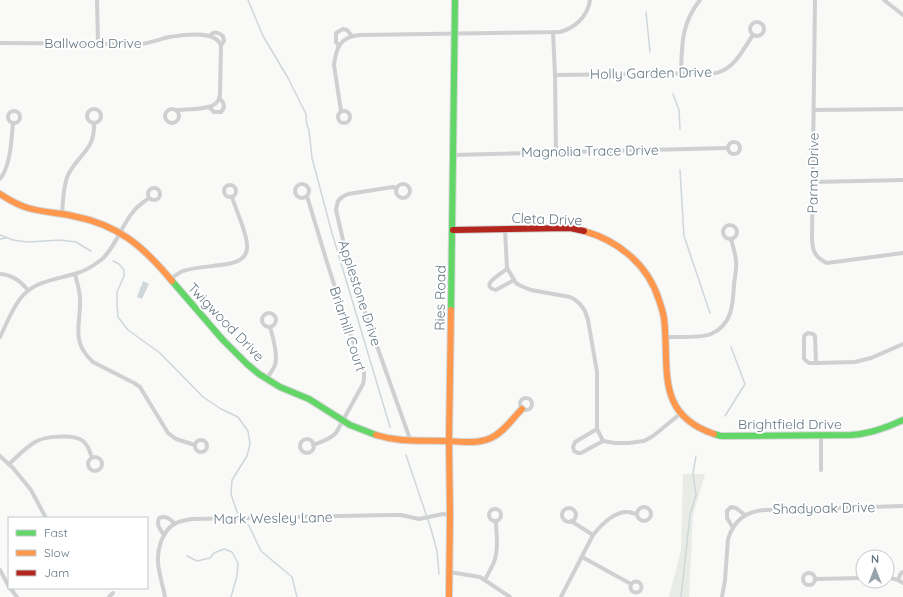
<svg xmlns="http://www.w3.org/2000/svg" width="903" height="597" font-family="Quicksand,sans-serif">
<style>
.green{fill:#e9ece6}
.water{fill:#cfd7da}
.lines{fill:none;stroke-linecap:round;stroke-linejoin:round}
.stream{stroke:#cfd7da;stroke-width:1.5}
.fast-casing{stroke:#d5d7d7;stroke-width:8}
.slow-casing{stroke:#d5d7d7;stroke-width:8}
.jam-casing{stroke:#d5d7d7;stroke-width:8}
.street{stroke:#cfd0d1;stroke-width:4}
.fast{stroke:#63d668;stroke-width:6}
.slow{stroke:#ff974d;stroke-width:6}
.jam{stroke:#b3261e;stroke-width:6}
.labels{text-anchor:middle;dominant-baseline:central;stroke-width:4;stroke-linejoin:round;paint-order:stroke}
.street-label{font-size:14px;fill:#647783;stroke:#fff}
</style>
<rect width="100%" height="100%" fill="#f9f9f8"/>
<!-- green -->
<path class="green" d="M683,474H705L693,515L689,597H669L681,550Z"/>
<!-- water -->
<path class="water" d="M143,281L149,284L142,299L137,297Z"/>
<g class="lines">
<!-- stream -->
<g class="stream">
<path d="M248,0L263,36L288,78L306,114C306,120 306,125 309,130L312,158L332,233L390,427"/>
<path d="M646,12L650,52"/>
<path d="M673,94L679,110L680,129"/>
<path d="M680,170L684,236L710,313"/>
<path d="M0,235L13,240L28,242L60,240L76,242L91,251"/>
<path d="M0,239L6,238"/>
<path d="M113,261L119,264L124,270V276L117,292V304L118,317L128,330L160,353L203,397L221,409L238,417L248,431L250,444L247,456L232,480L231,494L237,512L241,516"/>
<path d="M725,416L745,384L731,347"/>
<path d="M406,455L431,529L437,551L439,574"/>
<path d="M243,519L249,526L261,551L292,577L297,597"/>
<path d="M187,556L197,561L210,558L214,553L224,549L232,552L238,563L237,576L231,597"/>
<path d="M681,597L686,552L690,515L696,495L693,473L696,456"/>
</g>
<!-- fast casing -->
<g class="fast-casing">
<g id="fast">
<path d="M172,281L223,340L247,364L259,374L280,387L309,399L350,425L376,435"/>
<path d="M451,310L455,0"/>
<path d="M714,434L721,436L851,435C870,434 886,428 903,420"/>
</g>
</g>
<!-- slow casing -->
<g class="slow-casing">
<g id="slow">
<path d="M0,194C9,200 18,205 28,208C42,212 58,213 73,216C119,225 143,246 172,281"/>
<path d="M584,231C619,241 648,265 659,300C661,306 663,312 664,318C670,367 654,414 714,434"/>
<path d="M376,435C401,443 422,440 448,441C463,442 477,444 491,438C504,432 512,419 522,409"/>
<path d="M449,597L450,515L449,441L451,310"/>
</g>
</g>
<!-- jam casing -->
<g class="jam-casing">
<path id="jam" d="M453,230L570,228L584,231"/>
</g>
<!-- street -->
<g class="street">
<path d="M97,0L98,44"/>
<path d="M815,0L812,236C812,250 814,257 827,263L903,253"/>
<path d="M884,0L903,15"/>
<circle cx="757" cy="29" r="7"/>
<path d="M553,32L555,75L556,152"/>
<path d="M210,36C214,31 218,32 223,36L224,41L221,45"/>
<path d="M0,43L141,44C151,43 160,39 169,37C182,35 218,29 221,47L220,93C220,96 219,100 217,102C212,110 187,109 178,110"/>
<path d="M339,46L336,42V33L343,29L347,30L352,36"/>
<path d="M681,73C682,44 681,24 700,0"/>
<path d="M555,75L716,73C735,69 743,49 753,35"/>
<path d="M209,107L214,112H221C226,107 224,102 219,98"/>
<circle cx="172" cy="116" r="7"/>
<circle cx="94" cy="116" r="7"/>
<path d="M814,110L903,109"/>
<circle cx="14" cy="117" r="6"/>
<circle cx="344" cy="117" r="6"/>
<path d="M341,111L334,65C336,47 341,36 361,35L560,32C575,28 588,16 590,0"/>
<circle cx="734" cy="148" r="6"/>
<path d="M453,155L727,148"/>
<path d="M0,179C11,165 11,141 13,124"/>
<path d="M813,182L903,180"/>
<circle cx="403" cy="191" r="7"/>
<circle cx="302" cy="191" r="7"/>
<circle cx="230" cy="191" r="6"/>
<circle cx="154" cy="194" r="6"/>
<path d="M397,188L393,187L348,194L342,197L338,201L337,205L336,210L346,253L367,318L411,442"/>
<path d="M307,196L326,259L346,322L364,372V379L363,384L336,433C329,440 321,442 313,445"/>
<path d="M62,215C63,202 63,186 68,175C79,153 95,151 94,123"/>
<circle cx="730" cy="232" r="7"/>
<path d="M505,229L507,268L516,283L521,286L531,290L570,297L574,299L580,304L585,311L588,320L597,372V429L603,441"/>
<path d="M507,269C502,273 478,286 496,290L514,280"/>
<path d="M0,274C13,275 20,281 28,290"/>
<path d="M75,274C77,282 80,291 80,299C81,325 70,341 93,362L134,383L140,387L143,392L168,433L176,439L195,445"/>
<path d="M170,279C174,277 178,273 183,271C192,268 204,267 213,266C227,264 249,264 247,244C246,231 236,210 232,197"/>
<circle cx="269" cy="320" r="7"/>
<path d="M808,333L813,334L815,336L816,363H809L804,359V337L805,335Z"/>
<path d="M0,337C6,325 12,309 20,299C33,281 55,280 74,274C84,272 93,266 101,260C116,247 121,226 133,212C137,206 144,202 149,198"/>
<path d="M665,337C676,337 702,338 711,334C732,325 733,305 734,284C735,276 737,268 736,260C735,253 733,246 731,239"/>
<path d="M816,363L855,362L871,358L903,344"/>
<path d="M266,379C269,375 273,370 275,365C278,355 273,337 270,327"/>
<circle cx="526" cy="404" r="6"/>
<path d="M597,429L575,442L573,447L574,451L578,453H581L603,441L615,443H629L644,441L653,436L680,414"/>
<path d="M821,435V470"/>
<circle cx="307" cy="446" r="7"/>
<circle cx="201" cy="446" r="6"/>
<path d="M0,456L13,468L31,490L46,518"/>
<circle cx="95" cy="464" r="7"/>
<path d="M9,464C17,457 25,448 35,442C45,436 74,434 83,441C89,446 90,452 92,458"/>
<circle cx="644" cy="514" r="7"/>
<circle cx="569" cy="515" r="7"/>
<circle cx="495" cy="515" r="6"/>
<path d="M571,521L593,535"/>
<path d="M733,528L727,518V511L731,507L736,508L745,515"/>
<path d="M164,535C160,529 156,525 159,518C166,515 170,519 175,524"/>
<path d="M582,557L631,584"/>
<path d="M0,570L9,587"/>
<path d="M449,572L480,577L510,597"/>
<circle cx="809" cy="579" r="6"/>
<path d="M887,577L898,580L903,583"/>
<path d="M815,579L863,578"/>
<path d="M485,580C488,573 493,566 495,559C499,547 496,533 496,521"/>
<path d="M898,580L901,573L903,572"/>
<circle cx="636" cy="587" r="5.5"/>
<path d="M10,588L17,597"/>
<path d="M109,597L113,593"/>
<path d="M165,597C163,586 159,574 158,563C157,549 162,532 174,524C179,521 187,520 192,519L391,515H401L419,519L443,514L450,515"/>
<path d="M561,597L593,535C601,525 614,511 628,512C631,512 634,514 637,514"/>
<path d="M722,597L725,580L728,539C734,520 746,511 765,510L903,506"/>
</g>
<!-- fast -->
<use href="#fast" class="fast"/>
<!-- slow -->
<use href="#slow" class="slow"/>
<!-- jam -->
<use href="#jam" class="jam"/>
</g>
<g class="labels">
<!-- street labels -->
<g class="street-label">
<text x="93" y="43">Ballwood Drive</text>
<text transform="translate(651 73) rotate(-1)">Holly Garden Drive</text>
<text transform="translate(590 151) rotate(-1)">Magnolia Trace Drive</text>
<text transform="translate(813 173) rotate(-89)">Parma Drive</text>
<text transform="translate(547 219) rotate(2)">Cleta Drive</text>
<text transform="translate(360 293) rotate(72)">Applestone Drive</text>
<text transform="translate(440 298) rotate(-89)">Ries Road</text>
<text transform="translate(226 322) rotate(46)">Twigwood Drive</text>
<text transform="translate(348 329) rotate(72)">Briarhill Court</text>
<text x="790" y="424">Brightfield Drive</text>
<text transform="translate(824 508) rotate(-1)">Shadyoak Drive</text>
<text transform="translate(273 518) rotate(-1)">Mark Wesley Lane</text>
</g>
</g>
<!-- legend -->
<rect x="8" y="517" width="140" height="72" fill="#ffffff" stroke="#c1c9cd"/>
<rect x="16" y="530" width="20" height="6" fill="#63d668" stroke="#c1c9cd"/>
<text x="44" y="537" font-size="12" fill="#647783">Fast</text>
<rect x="16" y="550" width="20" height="6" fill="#ff974d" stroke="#c1c9cd"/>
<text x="44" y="557" font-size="12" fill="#647783">Slow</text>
<rect x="16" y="570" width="20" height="6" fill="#b3261e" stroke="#c1c9cd"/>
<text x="44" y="577" font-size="12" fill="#647783">Jam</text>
<!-- north arrow -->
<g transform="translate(875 569)"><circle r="19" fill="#ffffff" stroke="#c1c9cd"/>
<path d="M0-3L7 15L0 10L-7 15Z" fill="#98a4ac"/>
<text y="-6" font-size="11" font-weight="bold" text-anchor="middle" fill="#647783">N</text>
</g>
</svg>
